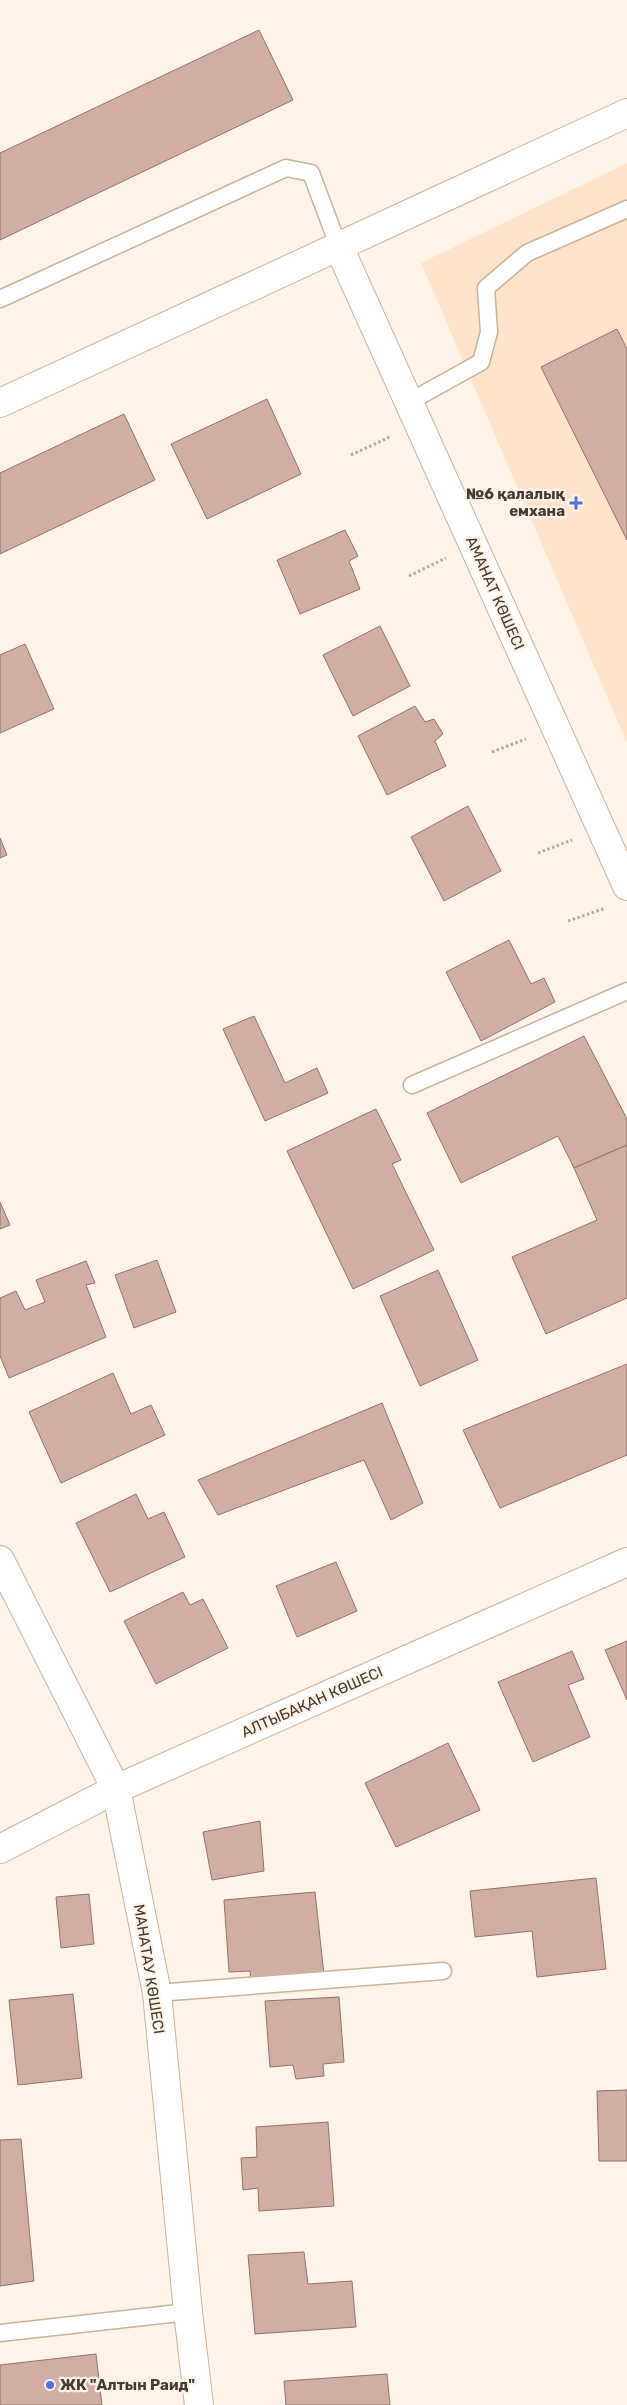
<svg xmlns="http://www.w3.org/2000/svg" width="627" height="2405" font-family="Rubik,sans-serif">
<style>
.built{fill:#ffe4cb}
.building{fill:#d2ada4;stroke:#937169}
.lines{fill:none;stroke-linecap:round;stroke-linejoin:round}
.service-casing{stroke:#cbb198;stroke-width:19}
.minor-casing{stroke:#cbb198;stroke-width:30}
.path{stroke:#b3a99e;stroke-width:3;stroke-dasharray:2.5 2.5;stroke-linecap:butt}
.service{stroke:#fff;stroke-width:16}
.minor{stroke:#fff;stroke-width:28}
.poi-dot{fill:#4c72e6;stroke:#fef3e9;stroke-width:2}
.labels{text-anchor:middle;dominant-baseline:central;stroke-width:4.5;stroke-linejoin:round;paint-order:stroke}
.poi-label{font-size:15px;font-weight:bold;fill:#443a2f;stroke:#fef3e9;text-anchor:end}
.street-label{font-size:15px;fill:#443a2f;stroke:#fef3e9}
</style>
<rect width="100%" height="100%" fill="#fef3e9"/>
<!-- built -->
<path class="built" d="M627,163V743L421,263Z"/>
<!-- building -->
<g class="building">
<path d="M259,30L293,100L0,240V153Z"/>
<path d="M617,329L627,349V540L541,367Z"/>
<path d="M267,399L301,474L207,519L171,444Z"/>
<path d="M124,414L155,480L0,554V473Z"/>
<path d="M345,530L358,556L349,561L360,589L300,614L277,560Z"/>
<path d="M380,626L410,686L353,716L323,655Z"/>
<path d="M25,644L54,709L0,733V655Z"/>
<path d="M415,706L425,722L434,719L443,734L435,741L446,766L387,795L358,736Z"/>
<path d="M468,806L501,871L444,901L411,837Z"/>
<path d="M0,838L7,855L0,858Z"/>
<path d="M509,940L531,984L544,978L555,1002L481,1041L446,972Z"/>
<path d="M254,1016L285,1083L317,1068L328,1093L265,1121L223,1029Z"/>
<path d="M584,1036L627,1119V1145L574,1168L558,1136L461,1183L427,1113Z"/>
<path d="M376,1109L401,1160L392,1164L434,1250L353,1289L287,1151Z"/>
<path d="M627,1145V1298L546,1334L512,1257L597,1220L574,1168Z"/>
<path d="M0,1202L10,1225L0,1229Z"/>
<path d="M157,1260L176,1312L134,1328L115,1275Z"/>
<path d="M86,1261L95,1283L86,1285L106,1337L9,1378L0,1356V1298L16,1291L25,1310L45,1302L36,1280Z"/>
<path d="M438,1270L478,1360L420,1386L380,1296Z"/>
<path d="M627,1364V1455L500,1508L463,1430Z"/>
<path d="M113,1373L131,1414L151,1405L165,1435L61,1483L29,1412Z"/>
<path d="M382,1403L423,1503L391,1520L364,1460L218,1515L198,1480Z"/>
<path d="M136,1494L148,1519L164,1512L185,1557L110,1592L76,1523Z"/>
<path d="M336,1562L357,1611L297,1637L276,1586Z"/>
<path d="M183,1592L190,1605L203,1599L228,1648L156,1684L124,1621Z"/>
<path d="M627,1641V1700L605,1650Z"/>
<path d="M572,1651L584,1679L568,1685L590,1737L533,1762L498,1682Z"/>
<path d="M448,1743L480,1810L396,1847L365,1783Z"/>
<path d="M260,1821L264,1871L212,1880L203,1832Z"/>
<path d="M596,1878L606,1969L537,1977L532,1931L475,1937L470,1891Z"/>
<path d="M315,1892L324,1975L251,1982L250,1971L229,1972L224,1900Z"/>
<path d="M89,1894L94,1944L61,1948L56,1897Z"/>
<path d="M73,1994L82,2078L18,2085L9,2000Z"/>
<path d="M339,1997L344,2062L323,2064L324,2076L296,2079L293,2065L270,2067L265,2001Z"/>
<path d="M627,2090V2161H599L597,2091Z"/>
<path d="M328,2122L334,2206L259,2211L258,2188L243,2190L241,2158L257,2157L256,2127Z"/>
<path d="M21,2139L34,2281L0,2286V2140Z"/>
<path d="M304,2252L308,2284L352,2281L356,2327L255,2334L248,2255Z"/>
<path d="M96,2354L102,2405H0V2365Z"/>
<path d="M387,2374L390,2405H286L284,2381Z"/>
</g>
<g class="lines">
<!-- service casing -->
<g class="service-casing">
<g id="service">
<path d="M0,299L286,168L311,173L338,245"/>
<path d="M409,402L481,362L489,332L486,288L527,253L627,209"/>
<path d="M412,1085L627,991"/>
<path d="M157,1993L443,1971"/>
<path d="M0,2333L188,2312"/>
</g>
</g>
<!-- minor casing -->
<g class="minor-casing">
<g id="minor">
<path d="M338,245L627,886"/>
<path d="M0,403L627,113"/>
<path d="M0,1560L116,1789L157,1993L188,2312L199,2405"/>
<path d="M0,1849L116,1789L627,1562"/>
</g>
</g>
<!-- path -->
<g class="path">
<path d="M351,455L392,436"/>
<path d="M409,576L446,558"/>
<path d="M492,752L526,739"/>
<path d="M538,853L572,840"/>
<path d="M568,921L606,908"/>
</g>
<!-- service -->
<use href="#service" class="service"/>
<!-- minor -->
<use href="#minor" class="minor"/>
</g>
<!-- markers -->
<g class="poi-dot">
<path d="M573.5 495.5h5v5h5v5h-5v5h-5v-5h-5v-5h5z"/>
<circle cx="50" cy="2385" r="5"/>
</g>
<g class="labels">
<!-- poi labels -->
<g class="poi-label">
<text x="565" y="494">№6 қалалық<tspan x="565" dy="17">емхана</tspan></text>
<text x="60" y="2385" text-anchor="start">ЖК "Алтын Раид"</text>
</g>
<!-- street labels -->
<g class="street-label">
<text transform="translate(495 593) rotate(66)">АМАНАТ КӨШЕСІ</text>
<text transform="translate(312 1702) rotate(-24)">АЛТЫБАҚАН КӨШЕСІ</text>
<text transform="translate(149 1969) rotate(81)">МАНАТАУ КӨШЕСІ</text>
</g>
</g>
</svg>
